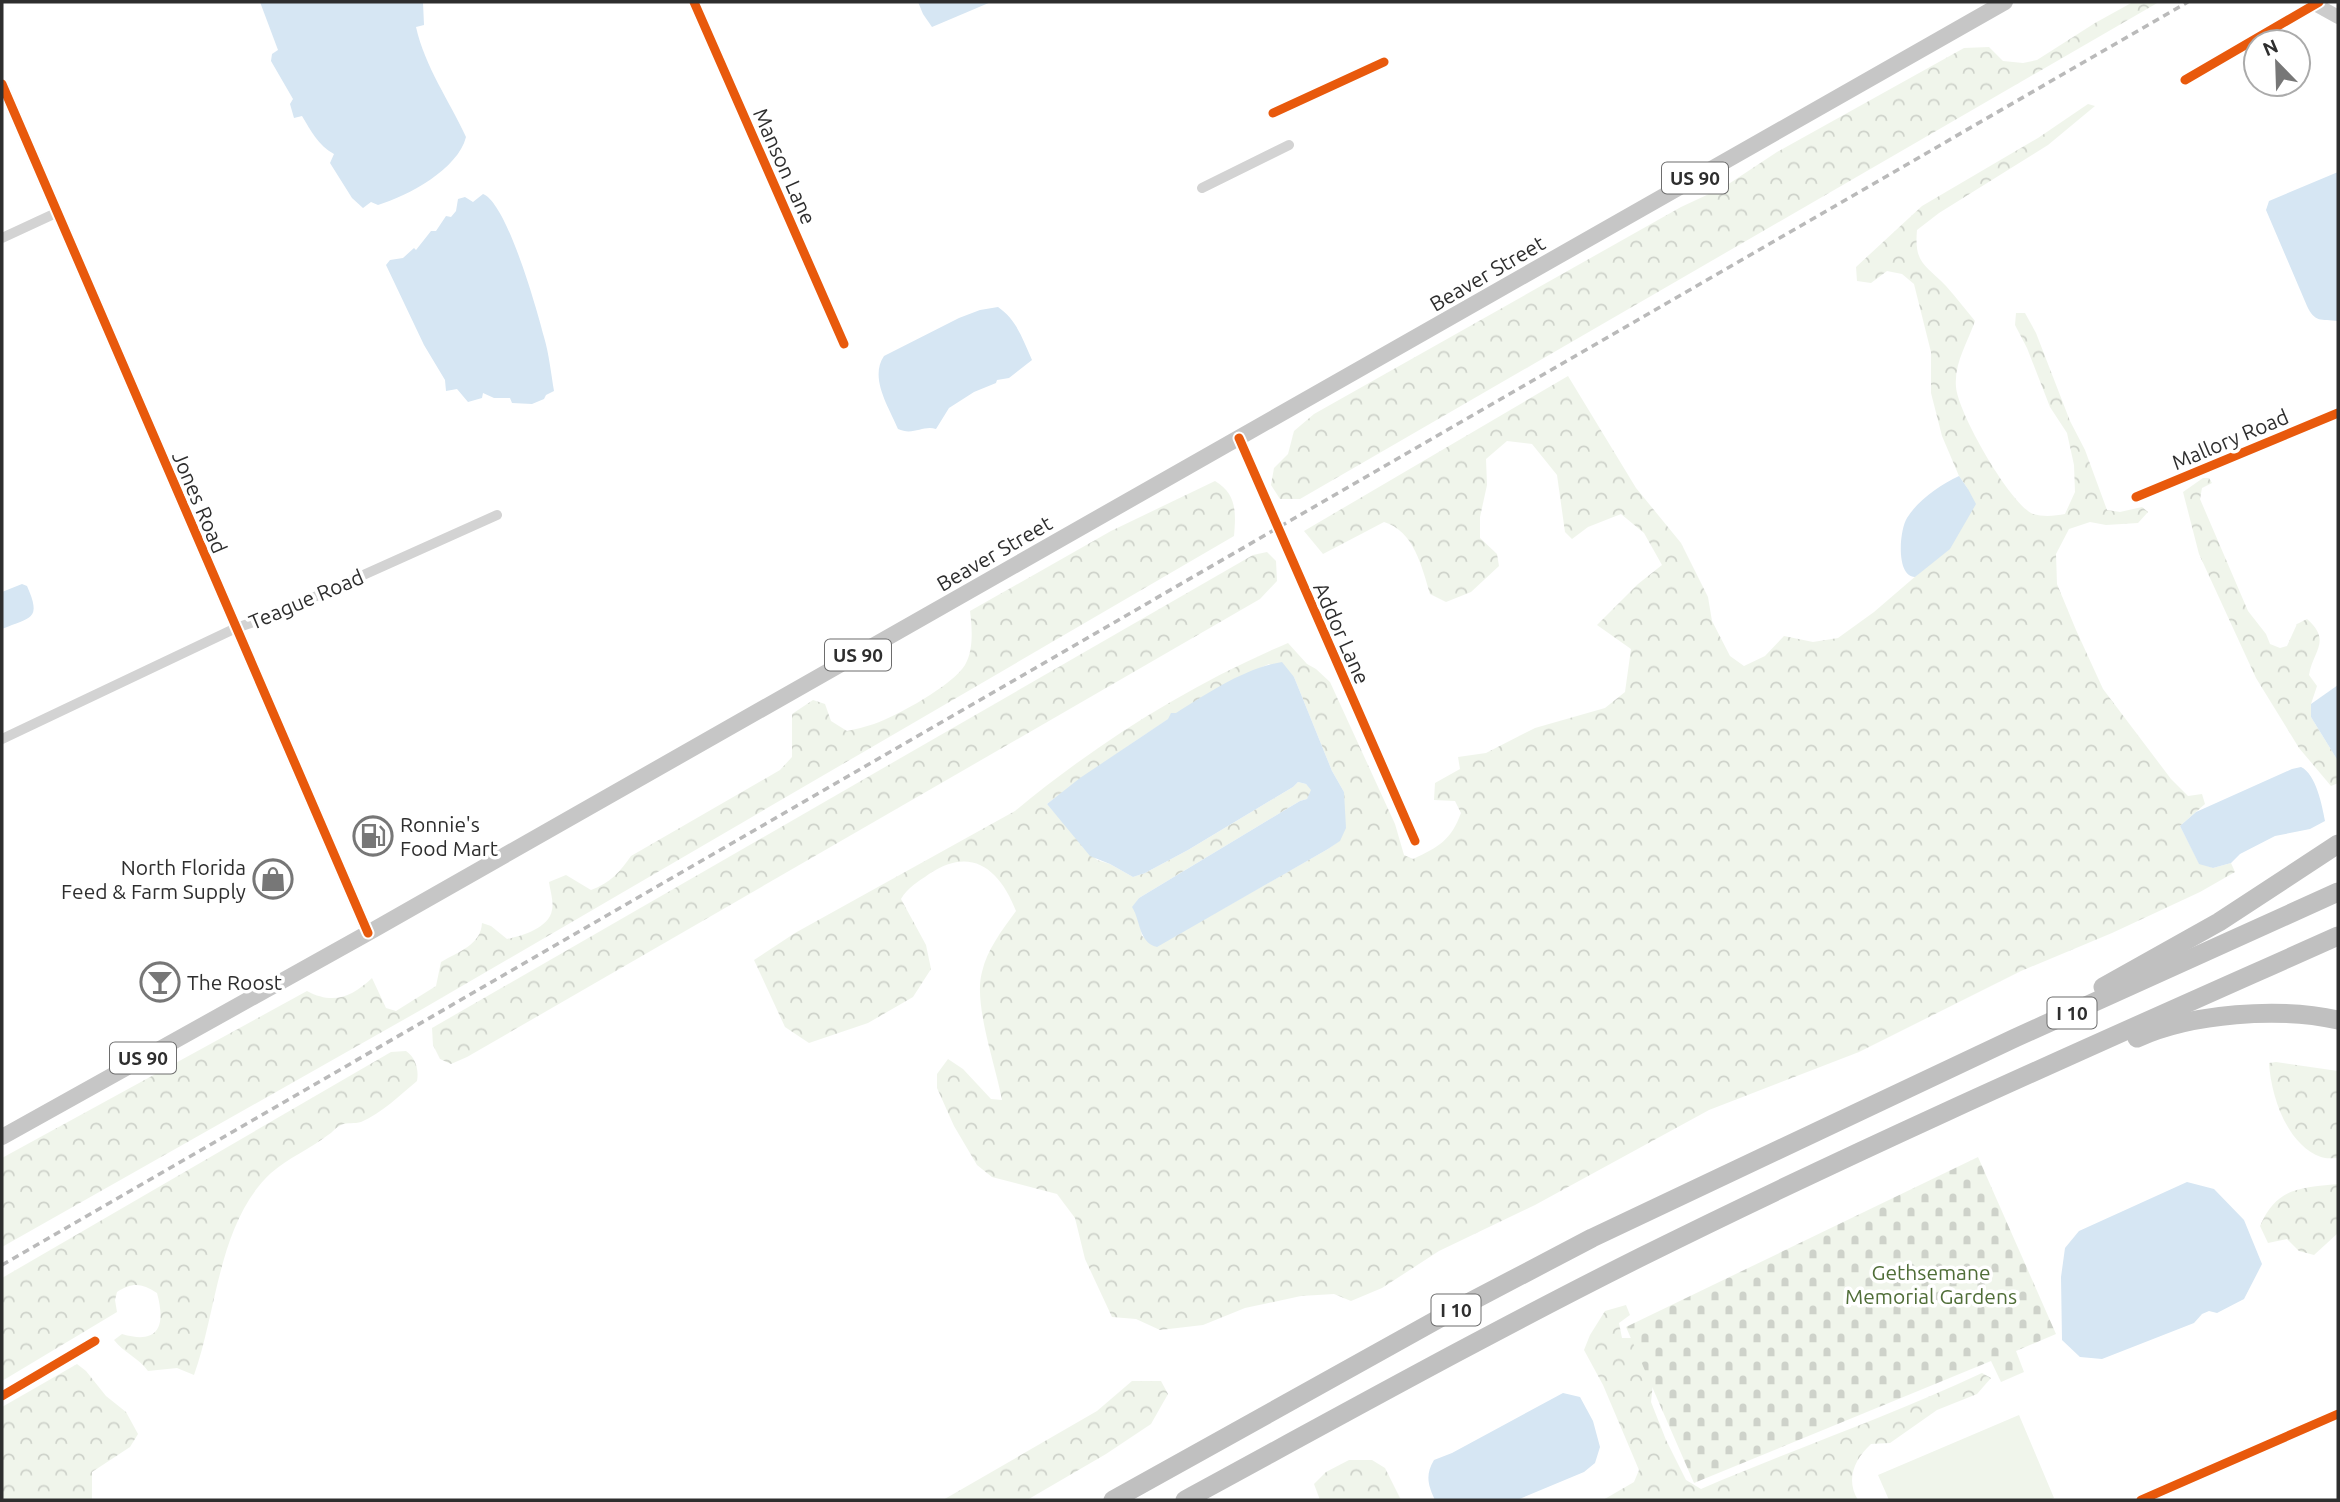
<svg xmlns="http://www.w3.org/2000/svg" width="2340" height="1502" font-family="Ubuntu,sans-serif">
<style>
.forest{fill:url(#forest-crowns);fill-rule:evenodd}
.cemetery{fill:url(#cemetery-stones)}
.park{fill:#f0f5eb}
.water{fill:#d6e6f3}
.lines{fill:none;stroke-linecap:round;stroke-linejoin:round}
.minor{stroke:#d3d3d3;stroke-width:10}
.tertiary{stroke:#d3d3d3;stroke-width:12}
.secondary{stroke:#ccc;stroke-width:14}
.primary{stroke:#c6c6c6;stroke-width:16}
.motorway{stroke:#c0c0c0;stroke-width:19}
.rail{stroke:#bababa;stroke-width:3.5;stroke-dasharray:7 5;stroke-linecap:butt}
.cycleway-casing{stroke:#fff;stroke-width:13}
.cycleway{stroke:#e8590c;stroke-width:9}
.labels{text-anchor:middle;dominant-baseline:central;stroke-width:7;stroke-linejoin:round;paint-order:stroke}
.shield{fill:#fff;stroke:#6d6d6d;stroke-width:2}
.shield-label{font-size:19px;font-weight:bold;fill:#2e2e2e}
.street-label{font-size:21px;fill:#2e2e2e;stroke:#fff}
.poi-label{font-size:21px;fill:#2e2e2e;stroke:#fff;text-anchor:start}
.park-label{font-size:21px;fill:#4f6d37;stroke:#fff}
</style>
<defs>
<pattern id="forest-crowns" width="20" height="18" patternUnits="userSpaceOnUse" patternTransform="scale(1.75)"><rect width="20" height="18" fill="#f0f5eb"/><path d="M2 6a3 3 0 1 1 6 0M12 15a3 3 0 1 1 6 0" fill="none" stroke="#ced2ca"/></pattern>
<pattern id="cemetery-stones" width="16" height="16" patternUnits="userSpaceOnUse" patternTransform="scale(1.75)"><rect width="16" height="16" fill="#f0f5eb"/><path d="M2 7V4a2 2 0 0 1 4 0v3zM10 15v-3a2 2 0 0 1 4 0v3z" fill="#ced2ca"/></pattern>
</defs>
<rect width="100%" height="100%" fill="#fff"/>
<!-- forest -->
<g class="forest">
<path d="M2133,2H2159L1300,499H1280L1271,485L1274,468L1288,454L1294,431L1314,414L1681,207L1724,187L1777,152L1964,48L1989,47L2003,61L2023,63L2037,60L2095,23Z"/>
<path d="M2088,104L2095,106L2048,145L1939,213L1917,230C1914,264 1925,264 1946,286C1956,297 1965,309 1975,321C1967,344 1954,363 1956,387C1958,413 2010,504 2033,514C2043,517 2055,516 2065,514L2075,492L2074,465L2067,433L2050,407L2027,348L2015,325L2016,313H2025L2036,333L2070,421L2085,450L2107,510L2120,512L2142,507L2148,512L2138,523L2106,525L2090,522L2069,529L2056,554L2057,584L2076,630L2103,689L2171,779L2188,796L2202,794L2205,804L2180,826L2199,863L2213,868L2231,863L2235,872L2200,892L2112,933L2021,971L1859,1052L1709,1110L1535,1205L1439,1251L1382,1288L1351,1301L1334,1294L1301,1296L1245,1308L1203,1325L1160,1330L1136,1319L1112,1317L1085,1259L1075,1218L1057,1194L992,1177L977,1165L954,1126L937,1088V1074L948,1059L963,1069L991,1099L1002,1100C996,1066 973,1004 982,972C987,950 1002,930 1016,911C1000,870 972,845 929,874C918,882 908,887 901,899L926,945L931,969L913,997L868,1023L809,1043L785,1027L754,960L795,933L1015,811C1097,743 1189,685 1288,643L1307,664L1316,669L1330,682L1395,824L1404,855L1413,859C1439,847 1451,840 1461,813L1455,801L1434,800L1435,783L1460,769L1458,757L1486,753L1535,728L1605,708L1625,692L1631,649L1597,625L1638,584L1662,565L1644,533L1621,514L1588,527L1572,539L1565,532L1557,475L1532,444L1507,441L1486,459L1487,485L1480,517V538L1497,554L1499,566L1471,592L1446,602L1430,594C1422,567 1414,531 1384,522L1323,554L1304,531L1568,376L1636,488L1681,543L1708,597L1712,621L1730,656L1744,666L1765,656L1784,636L1813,642L1838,638L1874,612L1924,569L1968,489L1959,476L1942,436L1931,393V352L1914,284L1902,274L1887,271L1871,283L1857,281L1856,267L1922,206L2038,138ZM1269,664L1294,677L1332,771L1344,792L1339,841L1328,849L1157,946L1142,936L1138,915L1133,907L1139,898L1300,801L1307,799L1312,790L1306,784L1298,782L1293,787L1188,850L1145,873L1133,877L1110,864L1097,860L1047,804C1066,789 1085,777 1104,763C1157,726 1209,690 1269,664Z"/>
<path d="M2203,478H2209L2212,483L2202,488L2200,499L2248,611L2266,634L2270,644L2280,648L2287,646L2297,624L2307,619C2332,641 2313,650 2309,675L2317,686L2311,704V717L2338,761V783L2331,786L2299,748L2256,678L2199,554L2183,492Z"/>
<path d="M1215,481C1237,494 1236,513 1234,536L419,1011L2,1247V1158L307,991C333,1005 352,997 372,978L386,1008L396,1011L436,986L441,962C458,952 481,945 482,923L491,926L507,939C522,936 549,928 552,910C554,902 550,890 549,882L566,875L591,890C610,883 620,872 631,856L780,770L792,757V714L813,700L825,704L831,721L847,731C856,729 865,727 874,724C897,716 953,685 965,665C974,650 972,627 970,611L1111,531Z"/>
<path d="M1267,552L1276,561L1277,581L1260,599L467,1057L451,1064L440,1059L433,1045L432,1028L1253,555Z"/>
<path d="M406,1051C416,1058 419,1070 417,1081C400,1095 382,1113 361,1122C355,1124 347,1122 341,1125C336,1127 332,1133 328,1135C310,1149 288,1158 271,1173C218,1222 217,1312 194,1375L177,1368L148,1371C139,1358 124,1353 114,1340L122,1334C159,1345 166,1326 157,1293C142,1283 132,1282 117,1292L115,1300L117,1312L2,1381V1278L391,1052Z"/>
<path d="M2276,1062L2338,1071V1158C2333,1158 2326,1159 2321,1157C2287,1145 2271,1096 2269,1063Z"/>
<path d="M2338,1184V1233L2314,1255L2299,1251L2287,1239L2268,1243L2260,1226C2277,1187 2300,1188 2338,1184Z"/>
<path d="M1626,1305L1630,1315L1619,1323L1622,1338H1638L1654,1374L1651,1402L1666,1440L1686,1480L1701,1489C1794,1449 1890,1416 1982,1373L1991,1378L1977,1394L1937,1410L1890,1443L1871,1444C1855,1459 1845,1479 1858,1500H1603L1634,1482L1639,1470L1603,1385L1584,1350L1590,1335L1605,1311Z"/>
<path d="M77,1364L86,1371L106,1396L126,1412L138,1434L130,1447L92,1472V1500H2V1407Z"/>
<path d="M1132,1381H1161L1168,1394L1151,1424L1106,1454L1027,1500H943L1097,1411Z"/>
<path d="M1349,1460H1372L1385,1468L1401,1500H1320L1314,1484L1326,1472Z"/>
</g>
<!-- cemetery -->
<path class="cemetery" d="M1978,1157L2056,1334L2016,1351L2024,1372L2001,1382L1991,1361L1694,1483L1626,1327Z"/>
<!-- park -->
<path class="park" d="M2019,1415L2054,1498L2049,1500H1889L1878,1475Z"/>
<!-- water -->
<g class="water">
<path d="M260,2H423L424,25L416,27C425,67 449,100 466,137C458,169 408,196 378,205L371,202L363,208L352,198L330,163L334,154C318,145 311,131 302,116L294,118L290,104L293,99L271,61L272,54L278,50Z"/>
<path d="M918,2H991L932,27L923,14Z"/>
<path d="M2338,172V321C2321,319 2315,323 2307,306L2266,210L2269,201Z"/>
<path d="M483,194C507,203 537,310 544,337C549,354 551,373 554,391L546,395L544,399L532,404L512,403L510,398H494L483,393L482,398L468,402L457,389L446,391L445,380L424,345L386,265L390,260L403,258L414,248L416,250L431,231H436L446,216L451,217L456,211L458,199L465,197L473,202Z"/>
<path d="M998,307C1017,320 1023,340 1032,360L1009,378L997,380L996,383L974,392L949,408L936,429C923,425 913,436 898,429C889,407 869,378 884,356L959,318L980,310Z"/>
<path d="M1959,476L1968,489L1976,504L1950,549L1915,577C1896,577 1899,531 1907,518C1918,500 1940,485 1959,476Z"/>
<path d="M22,584L27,586C42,620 31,617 2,629V592Z"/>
<path d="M1282,662L1294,677L1332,771L1344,792L1346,828L1340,841L1328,849L1157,947C1138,942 1141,921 1132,907L1139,898L1300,801L1307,799L1311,790L1306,784L1298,782L1293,787L1188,850L1145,873L1133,877L1110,864L1090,856L1047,804L1080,778L1168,719L1171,713H1176C1208,693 1245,668 1282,662Z"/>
<path d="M2338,685V761L2311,717V704Z"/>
<path d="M2301,767C2316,774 2322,805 2325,821L2310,829L2275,836L2240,854L2231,863L2213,868L2199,864L2180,826L2196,812L2292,769Z"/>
<path d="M2187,1182L2214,1189L2244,1220L2262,1264L2244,1299L2217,1313L2209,1311L2202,1314L2194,1323L2102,1359L2080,1357L2062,1340L2061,1277L2065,1248L2079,1231Z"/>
<path d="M1563,1393L1580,1397L1593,1421L1600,1447L1595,1463L1584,1472L1517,1500H1435C1428,1485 1425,1475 1434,1460L1452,1453Z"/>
</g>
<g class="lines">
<!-- minor -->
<g class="minor">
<path d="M694,2L844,344"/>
<path d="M2185,80L2319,2"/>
<path d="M1273,113L1384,62"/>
<path d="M1202,188L1289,145"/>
<path d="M2,238L56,213"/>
<path d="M1239,438L1415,841"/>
<path d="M2136,497L2338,413"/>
<path d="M2,739L236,628L272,616L497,515"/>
<path d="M2,1396L95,1341"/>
<path d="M2141,1500L2338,1414"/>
</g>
<!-- tertiary -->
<path class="tertiary" d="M2,84L368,933"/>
<!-- secondary -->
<path class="secondary" d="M2311,2L2338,17"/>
<!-- primary -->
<path class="primary" d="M2,1137L368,933L2005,2"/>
<!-- motorway -->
<g class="motorway">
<path d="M2103,987L2219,922L2338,844"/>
<path d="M2137,1038C2192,1013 2279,1007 2338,1020"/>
<path d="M1113,1500L1449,1313L1592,1238L2015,1038L2338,892"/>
<path d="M1185,1500C1336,1418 1487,1334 1641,1257C1870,1143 2105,1040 2338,936"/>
</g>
<!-- rail -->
<path class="rail" d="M2,1265L2188,2"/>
<!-- cycleway casing -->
<g class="cycleway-casing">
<g id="cycleway">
<path d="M694,2L844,344"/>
<path d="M2185,80L2319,2"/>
<path d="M2,84L368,933"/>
<path d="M1273,113L1384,62"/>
<path d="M1239,438L1415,841"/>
<path d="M2136,497L2338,413"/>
<path d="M2,1396L95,1341"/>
<path d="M2141,1500L2338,1414"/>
</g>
</g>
<!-- cycleway -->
<use href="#cycleway" class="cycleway"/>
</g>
<!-- icons -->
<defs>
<g id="fuel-ring" transform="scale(2.0125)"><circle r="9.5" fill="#fff" stroke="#777" stroke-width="1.5"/><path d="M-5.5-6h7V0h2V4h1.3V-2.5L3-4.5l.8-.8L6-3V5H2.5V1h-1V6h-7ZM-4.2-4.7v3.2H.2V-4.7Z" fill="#777"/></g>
<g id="shop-ring" transform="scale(2.0125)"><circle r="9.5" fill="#fff" stroke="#777" stroke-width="1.5"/><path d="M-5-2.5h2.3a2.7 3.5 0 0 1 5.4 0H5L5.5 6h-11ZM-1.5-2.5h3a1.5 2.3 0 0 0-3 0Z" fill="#777"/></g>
<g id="bar-ring" transform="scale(2.0125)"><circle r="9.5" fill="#fff" stroke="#777" stroke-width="1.5"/><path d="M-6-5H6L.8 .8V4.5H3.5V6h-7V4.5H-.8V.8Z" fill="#777"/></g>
</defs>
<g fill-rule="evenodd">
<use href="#fuel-ring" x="373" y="836"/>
<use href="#shop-ring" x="273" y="879"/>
<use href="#bar-ring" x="160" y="982"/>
</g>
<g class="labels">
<!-- shield labels -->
<g class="shield">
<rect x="1662" y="162.5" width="66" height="31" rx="5"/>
<rect x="825" y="639.5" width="66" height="31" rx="5"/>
<rect x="2047.5" y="997.5" width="49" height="31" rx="5"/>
<rect x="110" y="1042.5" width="66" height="31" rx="5"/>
<rect x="1431.5" y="1294.5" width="49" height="31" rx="5"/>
</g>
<g class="shield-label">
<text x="1695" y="178">US 90</text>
<text x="858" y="655">US 90</text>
<text x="2072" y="1013">I 10</text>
<text x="143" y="1058">US 90</text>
<text x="1456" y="1310">I 10</text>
</g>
<!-- street labels -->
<g class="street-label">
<text transform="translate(785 166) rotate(66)">Manson Lane</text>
<text transform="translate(1487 273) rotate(-30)">Beaver Street</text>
<text transform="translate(2230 439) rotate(-23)">Mallory Road</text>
<text transform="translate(200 502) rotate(67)">Jones Road</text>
<text transform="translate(994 553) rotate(-30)">Beaver Street</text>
<text transform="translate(306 599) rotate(-23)">Teague Road</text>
<text transform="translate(1342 633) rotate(66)">Addor Lane</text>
</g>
<!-- poi labels -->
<g class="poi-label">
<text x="400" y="824">Ronnie's<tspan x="400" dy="24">Food Mart</tspan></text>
<text x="246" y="867" text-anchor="end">North Florida<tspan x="246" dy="24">Feed &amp; Farm Supply</tspan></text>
<text x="187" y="982">The Roost</text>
</g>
<!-- park labels -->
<g class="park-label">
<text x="1931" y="1272">Gethsemane<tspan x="1931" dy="24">Memorial Gardens</tspan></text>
</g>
</g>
<!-- border -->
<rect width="2340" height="1502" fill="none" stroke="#2e2e2e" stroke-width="7"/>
<!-- north arrow -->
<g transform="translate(2277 63) rotate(337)"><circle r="33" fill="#ffffff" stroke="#ababab" stroke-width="2"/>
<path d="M0-5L12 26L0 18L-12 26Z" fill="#777777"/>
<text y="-10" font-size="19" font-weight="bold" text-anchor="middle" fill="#2e2e2e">N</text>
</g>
</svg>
